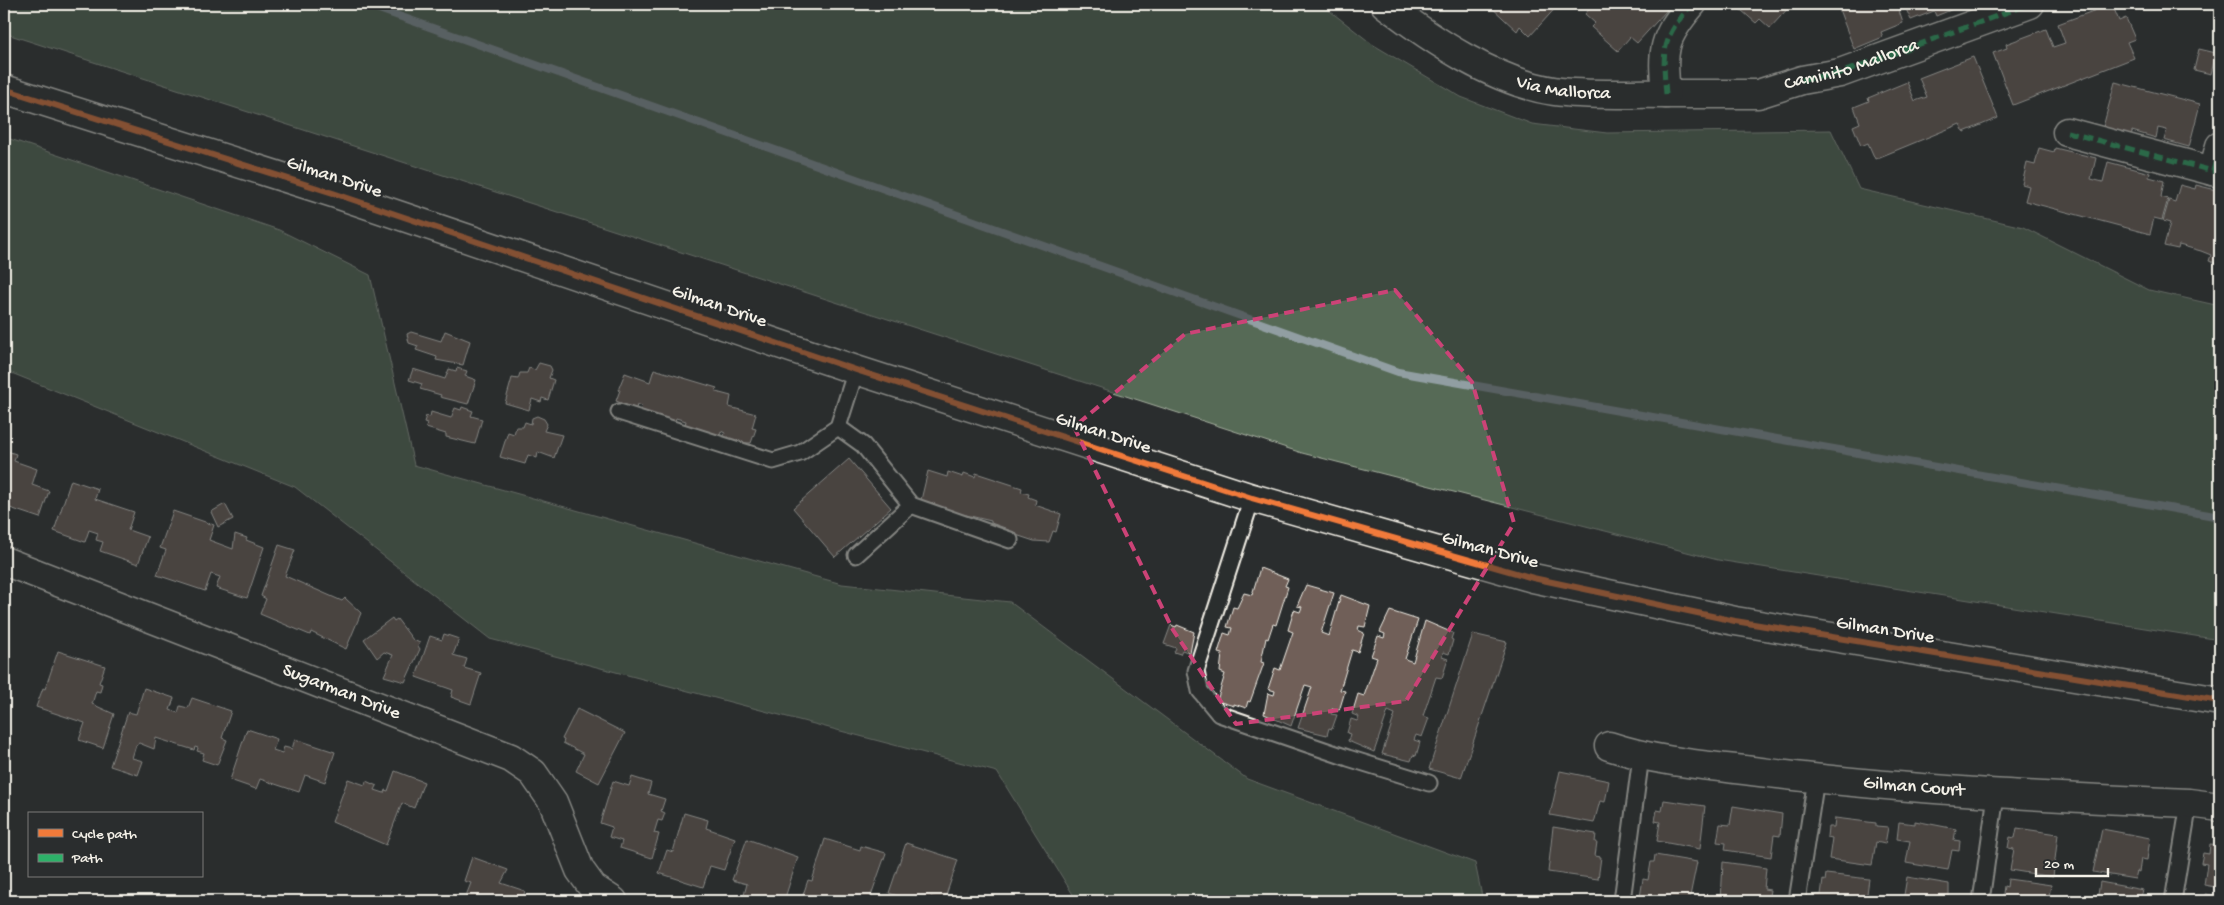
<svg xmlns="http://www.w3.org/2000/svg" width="2224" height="905" font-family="'Gochi Hand',sans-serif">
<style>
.green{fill:#566b56;stroke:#a5ae9f}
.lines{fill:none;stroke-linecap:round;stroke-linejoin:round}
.stream{stroke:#919ea2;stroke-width:8}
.building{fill:#6f5e58;stroke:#f4f1e8}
.lane-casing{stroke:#f4f1e8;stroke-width:19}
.street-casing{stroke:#f4f1e8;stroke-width:31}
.secondary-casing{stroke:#f4f1e8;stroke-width:31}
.lane{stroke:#2a2d2e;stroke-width:15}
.street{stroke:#2a2d2e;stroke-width:28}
.secondary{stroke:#2a2d2e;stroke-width:28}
.quiet{stroke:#2db169;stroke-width:5;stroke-dasharray:10 5;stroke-linecap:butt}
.cycleway-casing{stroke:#2a2d2e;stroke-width:9}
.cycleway{stroke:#f17a3a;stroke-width:6}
.marked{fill:none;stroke:#cc4377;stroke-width:4;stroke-dasharray:10 6;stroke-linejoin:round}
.labels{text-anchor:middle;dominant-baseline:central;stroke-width:4.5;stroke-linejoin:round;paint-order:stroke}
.street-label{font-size:19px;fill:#f4f1e8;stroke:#2a2d2e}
</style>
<rect width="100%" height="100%" fill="#2a2d2e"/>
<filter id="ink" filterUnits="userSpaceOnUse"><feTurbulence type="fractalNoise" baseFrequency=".02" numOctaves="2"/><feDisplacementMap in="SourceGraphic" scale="10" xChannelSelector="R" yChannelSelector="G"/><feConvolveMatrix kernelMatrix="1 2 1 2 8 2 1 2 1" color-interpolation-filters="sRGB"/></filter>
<g filter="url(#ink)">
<!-- green -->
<g class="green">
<path d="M4,4H1321L1372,44L1461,97L1532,124L1607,133L1831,130L1859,189L2023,227L2149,290L2220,306V640L1718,560L1302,453L4,33Z"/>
<path d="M4,137L279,230L370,275L414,465L842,584L1010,602L1247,779L1475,863L1483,901H1077L997,772L490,639L295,487L4,370Z"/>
</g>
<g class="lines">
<!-- stream -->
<path class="stream" d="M365,4L1398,372L2220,517"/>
</g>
<!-- building -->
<g class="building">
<path d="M1490,4H1559L1530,36L1520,26L1517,31L1489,5Z"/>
<path d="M1594,4H1660L1667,10L1637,43L1630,37L1618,51L1591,27L1595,23L1585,14Z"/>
<path d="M1734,4H1792L1770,28L1760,19L1756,23Z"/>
<path d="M1837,4H1962L1963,5L1936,16L1934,11L1911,20L1906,9L1899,11L1903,23L1881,32L1883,37L1854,49Z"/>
<path d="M2112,4L2119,21L2126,18L2135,39L2127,42L2134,58L2013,105L1993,53L2007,48L2006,44L2046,29L2053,47L2065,43L2058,24Z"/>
<path d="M2199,49L2216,53L2211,74L2194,70Z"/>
<path d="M1973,57L1998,118L1964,132L1960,124L1875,159L1868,143L1861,146L1853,126L1860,123L1854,107L1869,101L1868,98L1907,82L1915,101L1927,97L1919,78Z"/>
<path d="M2115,82L2200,104L2189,147L2164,140L2167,130L2158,128L2156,138L2132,131L2131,138L2102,131Z"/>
<path d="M2039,148L2054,152L2055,148L2096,158L2091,179L2103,182L2108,162L2150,173L2149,177L2164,181L2161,197L2168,199L2162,220L2154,218L2150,234L2025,201L2029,186L2022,184L2027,163L2035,165Z"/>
<path d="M2180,185L2195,189L2196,185L2220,191V264L2209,261L2211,255L2201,251L2179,245L2178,249L2164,246L2170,223L2163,221L2169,200L2175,202Z"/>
<path d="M445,331L470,341L463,365L436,360L437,357L416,350L418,346L409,343L407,334L411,332L441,341Z"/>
<path d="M539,363L550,366L552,370L549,378L554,380L548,400L542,398L541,402L532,399L529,410L505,403L512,378L518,379L520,373H527L529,368L535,370Z"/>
<path d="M457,368L467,371L465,376L476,380L468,404L440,397L441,395L420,389L422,384L409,380L413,369L445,379L449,369L456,371Z"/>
<path d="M654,369L717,388L716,392L731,396L729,407L756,414L752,428L756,429L751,443H738L723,438L725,433L721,431L719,438L684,428L686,421L676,418L674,424L640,412L642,406L637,404L636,409L616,401L620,390H618L625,373L650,382Z"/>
<path d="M462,407L473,411L471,416L482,419L475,444L446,437V434L426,428L427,423L424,422L426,416L430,417L431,412L451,418L455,408L461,410Z"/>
<path d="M537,416L544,419L547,424L544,431L562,435L554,458L538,452L537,458L528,455L525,464L500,457L508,432L514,434L516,427H523L525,422L531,424L532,418Z"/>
<path d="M4,450L16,454L14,461L37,469L32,485L49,491L40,518L4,506Z"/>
<path d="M849,459L891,508L835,557L793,508Z"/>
<path d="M928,471L947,477L948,472L963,477L964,473L975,477L976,473L1022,488L1021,492L1029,494L1028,497L1036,500L1035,505L1061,514L1056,532L1053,531L1049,542L1034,541L1004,531L1005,528L991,523V521L966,515L965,518L927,505L928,503L921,500Z"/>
<path d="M71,480L98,489L95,499L134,512L128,530L148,537L138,564L100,551L103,542L96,540L98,533L89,530L85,542L54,531Z"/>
<path d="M225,504L233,519L218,527L211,512Z"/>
<path d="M173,511L214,525L209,540L233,549L235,534L247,538L246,540L264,547L247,598L216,588L220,577L211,574L205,591L157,575L166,550L160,548Z"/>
<path d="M279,545L295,550L285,576L342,601L345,598L361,613L346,649L311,632L310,635L260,614L266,599L261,596Z"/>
<path d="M1260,568L1288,579L1285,586L1288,587L1276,625L1273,624L1268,639L1266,638L1261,662L1264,663L1250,702L1248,701L1246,708L1234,704V706L1217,701L1225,674L1220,672L1222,654L1218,653L1224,633L1230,635L1232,628L1227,627L1233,607L1237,608L1244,593L1252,595Z"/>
<path d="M1306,585L1334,593L1321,633L1329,636L1341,595L1370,606L1365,627L1359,626L1358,630L1364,633L1358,652L1352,650L1340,690L1345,691L1339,711L1332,709L1331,714L1337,715L1332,729L1329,728L1327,735L1298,728L1312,687L1305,685L1291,726L1264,714L1268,693L1274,695L1275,691L1268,689L1275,668L1280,670L1293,632L1288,630L1294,610L1300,612L1302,607L1297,606Z"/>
<path d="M1390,611L1418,620L1405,659L1413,662L1425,621L1453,633L1451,639L1453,640L1449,654L1443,652L1442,657L1448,659L1442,678L1436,677L1423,716L1429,718L1422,737L1416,735L1414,740L1420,742L1416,756L1413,755L1411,761L1382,754L1395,714L1388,711L1374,752L1348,741L1350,734L1347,733L1351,719L1357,721L1359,717L1352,714L1358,694L1364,696L1377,658L1371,656L1378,636L1384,638L1385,634L1380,632Z"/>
<path d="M392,618L394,621L397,619L413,640L420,643L418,646L420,649L405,682L384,676L393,655L384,652L377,658L364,639Z"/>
<path d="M1171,625L1176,627L1177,625L1194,632L1190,653L1182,650L1180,654L1174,652L1176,648L1164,644Z"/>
<path d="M444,634L459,639L453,655L467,659L464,668L481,673L471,704L451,697L453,690L416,677L430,636L442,640Z"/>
<path d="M1473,634L1507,642L1461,778L1429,769Z"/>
<path d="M58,651L105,666L99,683L102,684L100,692L96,691L92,704L114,714L103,748L79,740L85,723L36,707L43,688L45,689Z"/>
<path d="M144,688L174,698L170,710L178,713L180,706L188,708L192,698L231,711L222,738L227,740L217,765L202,760L204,753L197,751L198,748L195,747L194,750L156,738L154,749L139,743L136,745L132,758L143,761L138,775L110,766L128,712L136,714Z"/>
<path d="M577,709L625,733L599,783L576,771L584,754L563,743L564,740L562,739Z"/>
<path d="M247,729L277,739L273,750L282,753L284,747L292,749L295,739L335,752L325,782L305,775L299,792L260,779L256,789L230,780Z"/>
<path d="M395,771L424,782L414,808L402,803L386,845L332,822L348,779L365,785L366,781L377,786L375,790L384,793L385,790L388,791Z"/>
<path d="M1560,771L1609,781L1605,802L1600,801L1594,823L1550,815Z"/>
<path d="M632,777L651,783L648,794L665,799L661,811L665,813L662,821L658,820L654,833L659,834L652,858L620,848L622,841L609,837L612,827L600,823L613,781L629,786Z"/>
<path d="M1664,800L1705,806L1700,849L1657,841L1660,822L1655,821L1657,810L1662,811Z"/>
<path d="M1733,806L1782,814L1780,836L1774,835L1771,857L1725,850L1726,843L1717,842L1720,824L1730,825Z"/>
<path d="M684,813L708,820L706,828L735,838L724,870L710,866L703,887L659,873L667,850L673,852Z"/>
<path d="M1835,818L1876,823V826L1888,827L1885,844L1876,842L1872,865L1829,859L1832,838L1827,837L1828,827H1834Z"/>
<path d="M1915,821L1956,829L1954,840L1960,841L1959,851L1952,850L1948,870L1906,863L1910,841L1897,839L1899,822L1915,824Z"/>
<path d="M1553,827L1596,834L1595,842H1597L1595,856L1601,857L1598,879L1548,872Z"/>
<path d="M2017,828L2058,834L2053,877L2010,870L2014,849L2008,848L2010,837L2015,838Z"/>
<path d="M2102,829L2150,838L2147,860L2141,859L2139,872L2137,871L2135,879L2093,872Z"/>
<path d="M747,839L798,857L784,901H761L744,895L747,884L732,880Z"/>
<path d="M825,839L860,850L861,846L886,853L869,901H801L808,880L812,881Z"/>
<path d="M906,843L958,860L944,901L931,897L930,901H912L889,893Z"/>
<path d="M2210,844L2220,845V888L2204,885L2207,864L2201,863L2203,853L2209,854Z"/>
<path d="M1655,855L1697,862L1689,901H1665L1640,897L1643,879L1648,880L1651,862H1654Z"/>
<path d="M472,857L508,870L501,883L525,891L522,901H464L471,883L464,881Z"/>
<path d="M1723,862L1766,868L1764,889L1770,890L1768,901H1721Z"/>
<path d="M1826,874L1869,879L1866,901H1815L1816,895H1821L1823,880L1825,881Z"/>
<path d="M1907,877L1949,884V901H1903Z"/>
<path d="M2008,879L2051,885L2048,901H2002L2004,886L2007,887Z"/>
<path d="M2100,882L2143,890L2141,897L2144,898V901H2097Z"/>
<path d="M2205,894L2220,896V901H2201H2204Z"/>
<path d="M1541,895L1574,901H1540Z"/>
</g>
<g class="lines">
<!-- lane casing -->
<g class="lane-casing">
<g id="lane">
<path d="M619,412L773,461L800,453L838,427L856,370"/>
<path d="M838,427L863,445L911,505L1010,540"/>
<path d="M1252,498L1196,671L1200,691L1219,714L1348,758L1429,783"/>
<path d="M856,555L911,505"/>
<path d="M1622,901L1641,756"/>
<path d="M1797,901L1816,779"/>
<path d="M1981,901L1996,795"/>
<path d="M2173,901L2189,803"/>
</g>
</g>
<!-- street casing -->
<g class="street-casing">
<g id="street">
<path id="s1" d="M1692,4C1662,39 1662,49 1666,94H1758L1802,80L1840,73L2030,4"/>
<path d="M2067,132L2220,173"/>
<path d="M2213,171L2220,146"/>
<path id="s2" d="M4,561L511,758L533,773L553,802L580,870L593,888L613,901"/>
<path id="s3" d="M1609,746C1660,763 1715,766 1769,773C1909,790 2049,797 2189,803L2220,807"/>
</g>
</g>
<!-- secondary casing -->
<g class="secondary-casing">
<g id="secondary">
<path id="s4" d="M1385,4C1432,40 1494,82 1554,91C1589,96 1631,93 1666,94"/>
<path d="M4,89L333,193L856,370L1252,498L1533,578L1735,621L2220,701"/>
</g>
</g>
<!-- lane -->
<use href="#lane" class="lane"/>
<!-- street -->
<use href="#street" class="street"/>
<!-- secondary -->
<use href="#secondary" class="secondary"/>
<!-- quiet -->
<g class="quiet">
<path d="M1802,80L1840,73L2030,4"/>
<path d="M1666,94C1662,49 1662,39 1692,4"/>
<path d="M2067,132L2220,173"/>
<path d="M2213,171L2220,146"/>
</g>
<!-- cycleway casing -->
<g class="cycleway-casing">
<path id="cycleway" d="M4,89L333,193L856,370L1252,498L1533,578L1735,621L2220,701"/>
</g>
<!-- cycleway -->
<use href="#cycleway" class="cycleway"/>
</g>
</g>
<!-- marked area -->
<path d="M0 0H2224V905H0ZM1395,290L1472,382L1514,523L1406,701L1236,724L1173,630L1074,427L1185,334Z" fill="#2a2d2e" fill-opacity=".55" fill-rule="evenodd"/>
<path class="marked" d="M1395,290L1472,382L1514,523L1406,701L1236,724L1173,630L1074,427L1185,334Z"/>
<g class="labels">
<!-- street labels -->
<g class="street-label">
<text stroke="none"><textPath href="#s1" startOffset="288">Caminito Mallorca</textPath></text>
<text stroke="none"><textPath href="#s4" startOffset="201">Via Mallorca</textPath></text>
<text transform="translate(334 178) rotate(18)">Gilman Drive</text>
<text transform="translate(719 307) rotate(19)">Gilman Drive</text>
<text transform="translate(1103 434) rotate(18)">Gilman Drive</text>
<text transform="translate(1490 551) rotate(15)">Gilman Drive</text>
<text transform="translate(1885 631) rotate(9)">Gilman Drive</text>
<text stroke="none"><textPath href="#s2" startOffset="362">Sugarman Drive</textPath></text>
<text stroke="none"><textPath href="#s3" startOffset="308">Gilman Court</textPath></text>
</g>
</g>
<!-- margin -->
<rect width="2224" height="905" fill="none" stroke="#2a2d2e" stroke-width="20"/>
<rect x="10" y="10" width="2204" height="885" fill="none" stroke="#f4f1e8" stroke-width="2" filter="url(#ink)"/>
<!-- legend -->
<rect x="28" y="812" width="175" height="65" fill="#2a2d2e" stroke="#7b7b78"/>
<rect x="38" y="829" width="25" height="8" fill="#f17a3a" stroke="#7b7b78"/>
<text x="72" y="838" font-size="15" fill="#f4f1e8">Cycle path</text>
<rect x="38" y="854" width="25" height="8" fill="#2db169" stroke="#7b7b78"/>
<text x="72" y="862" font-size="15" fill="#f4f1e8">Path</text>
<!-- scale -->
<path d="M2036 868v8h72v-8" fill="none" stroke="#f4f1e8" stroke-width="2.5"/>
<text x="2044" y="868" font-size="15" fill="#f4f1e8" stroke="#2a2d2e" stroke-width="4" paint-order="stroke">20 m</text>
</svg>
